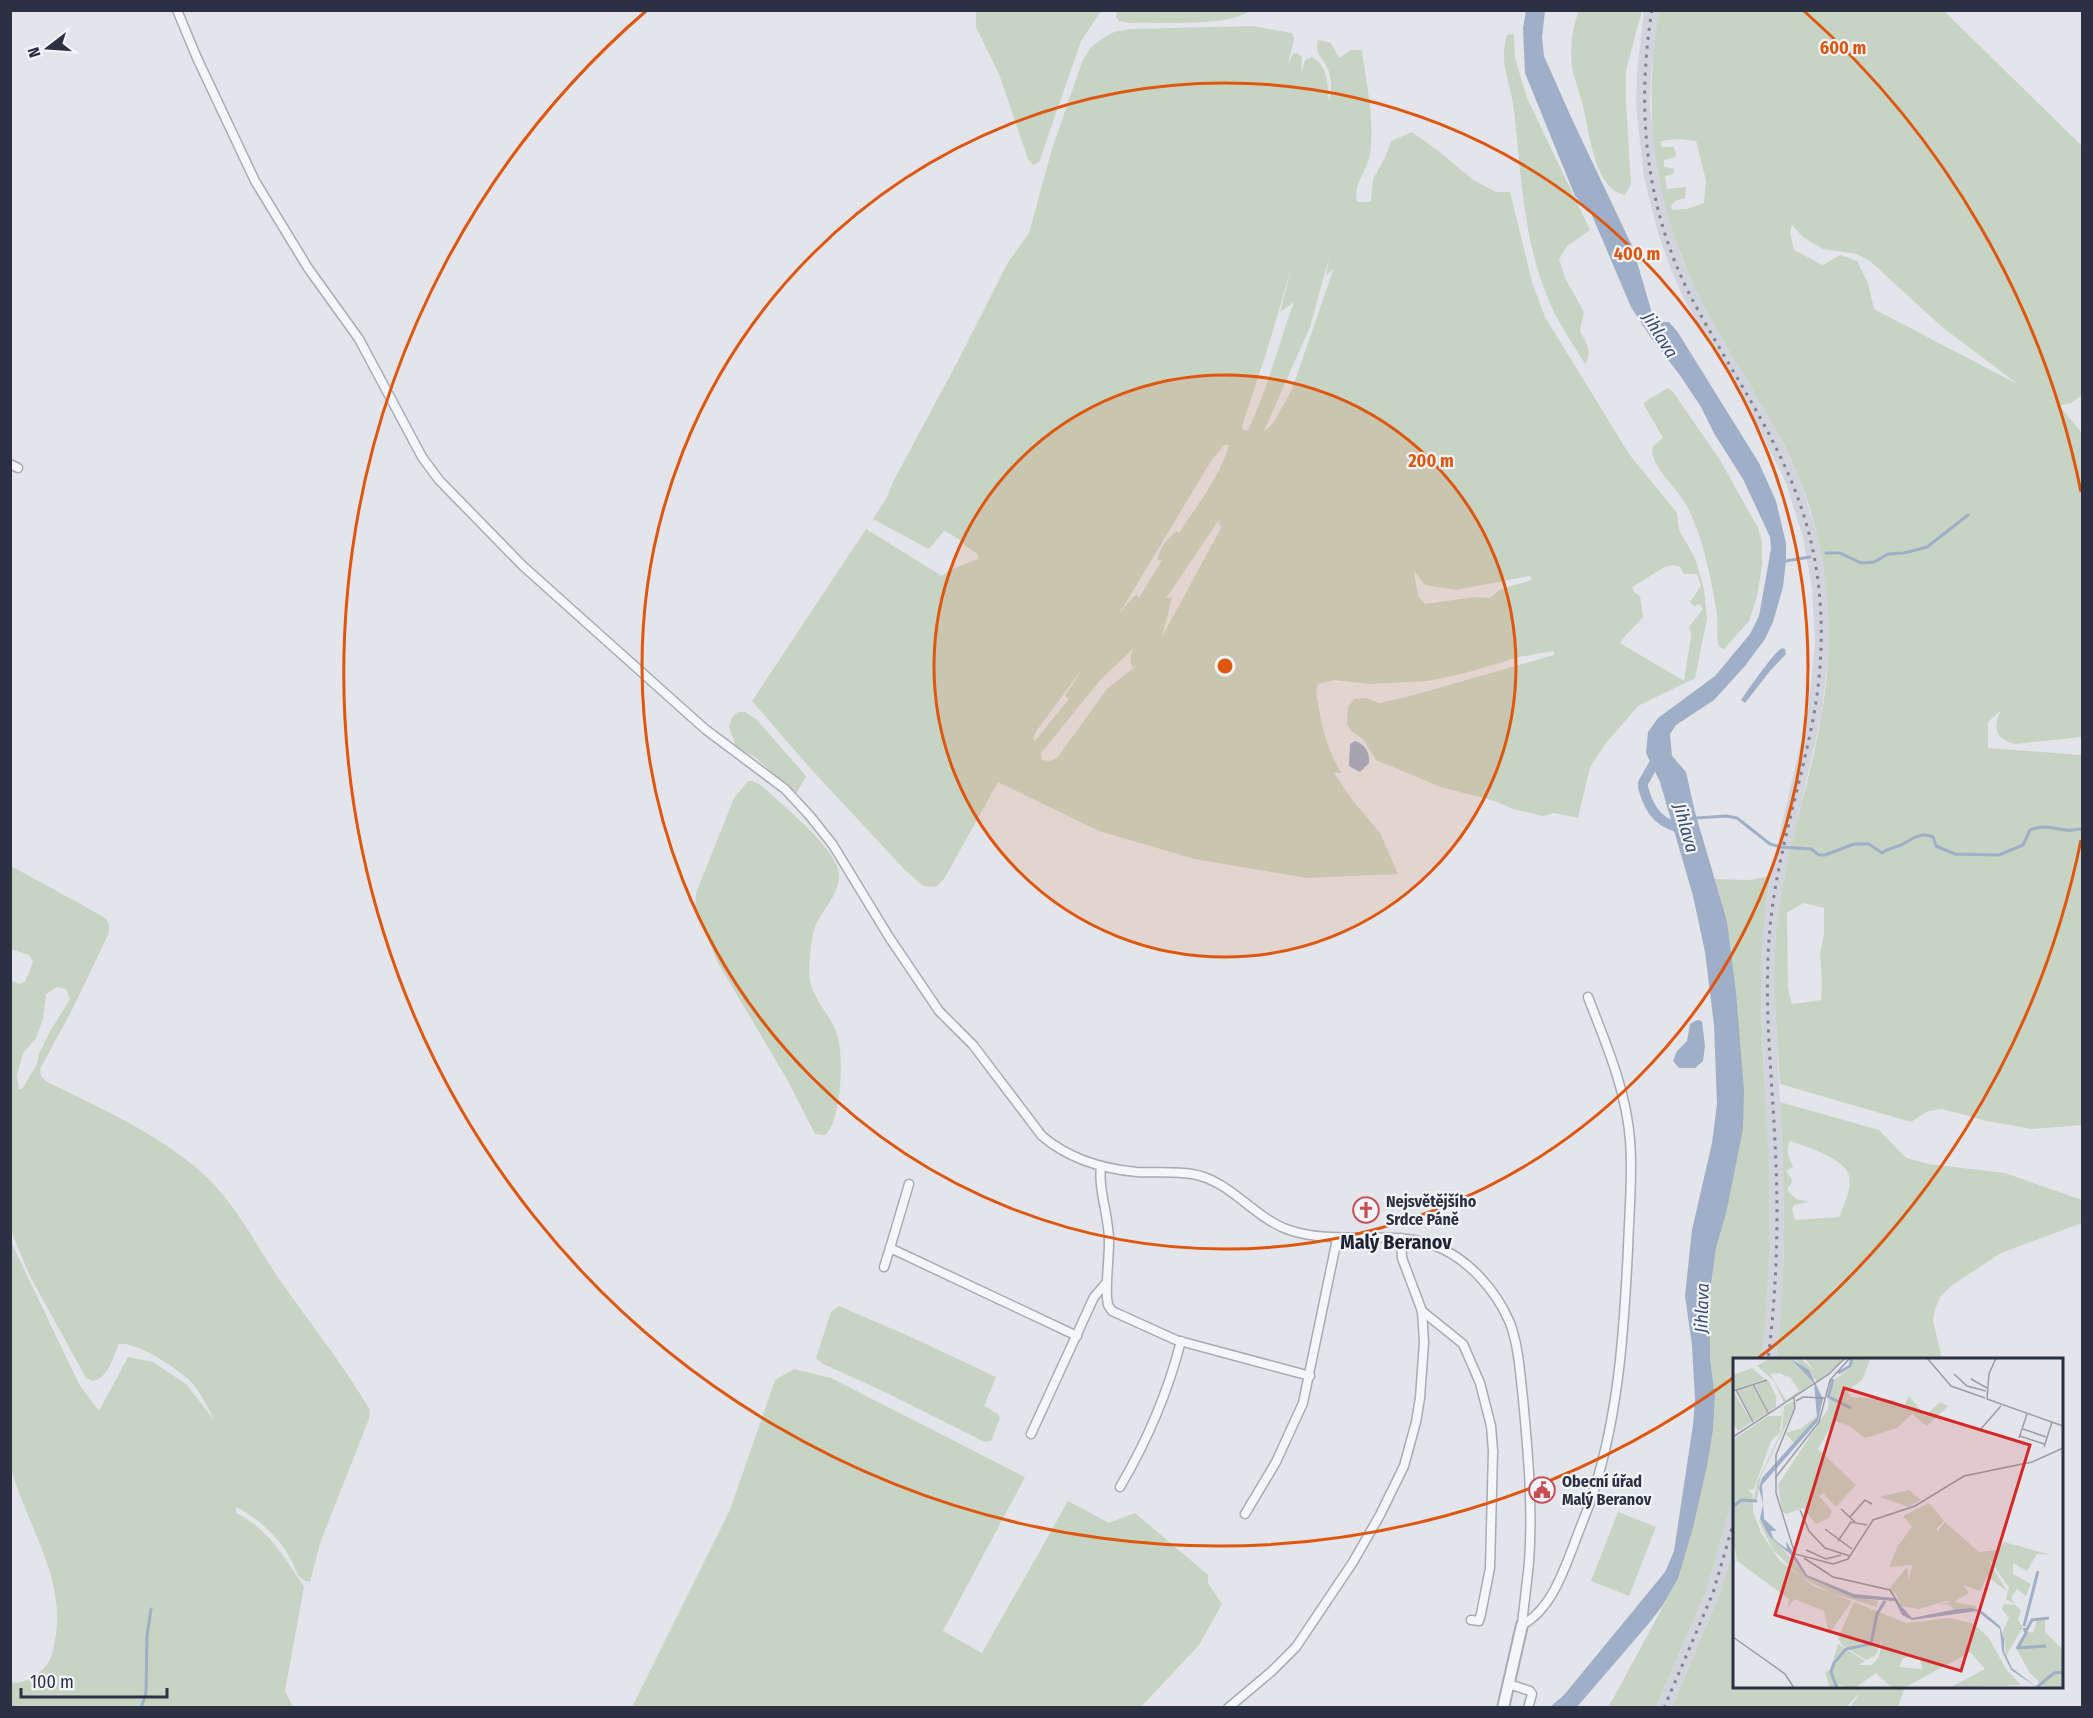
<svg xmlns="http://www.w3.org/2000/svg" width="2093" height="1718" font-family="'Fira Sans Condensed',sans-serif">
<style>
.built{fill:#d1d4dc}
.green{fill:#c7d4c4;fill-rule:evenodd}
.water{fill:#a0afc8}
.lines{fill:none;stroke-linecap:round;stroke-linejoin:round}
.stream{stroke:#a0afc8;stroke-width:3}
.canal{stroke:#a0afc8;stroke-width:10}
.minor-casing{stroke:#a8abb4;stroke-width:11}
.tertiary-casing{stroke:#a8abb4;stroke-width:14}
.minor{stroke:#f5f6f9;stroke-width:8}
.tertiary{stroke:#f5f6f9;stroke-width:10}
.rail{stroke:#7d8393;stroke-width:3;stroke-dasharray:3 6;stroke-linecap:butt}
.ring{fill:none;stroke:#df570f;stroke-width:3}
.labels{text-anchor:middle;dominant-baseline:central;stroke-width:4.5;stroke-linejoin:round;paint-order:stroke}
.poi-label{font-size:16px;font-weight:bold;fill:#2b3142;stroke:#f2f4f8;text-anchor:start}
.water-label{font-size:18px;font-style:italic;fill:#374c74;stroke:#f2f4f8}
.quarter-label{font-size:20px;font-weight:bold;fill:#1d2233;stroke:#f2f4f8}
.inset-river{fill:none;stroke:#a0afc8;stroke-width:3}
.inset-road{fill:none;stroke:#999da7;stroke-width:1.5}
.view{fill:#d62828;fill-opacity:0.15;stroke:#d62828;stroke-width:3}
.inset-edge{fill:none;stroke:#2b3142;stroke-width:3}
.centre{fill:#df570f;stroke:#f2f4f8;stroke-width:3}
.ring-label{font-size:18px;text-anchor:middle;font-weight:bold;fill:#df570f;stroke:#f2f4f8;stroke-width:4.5;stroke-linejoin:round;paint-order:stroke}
</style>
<rect width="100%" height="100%" fill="#e3e5ea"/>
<!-- built -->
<g class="built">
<path d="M1644,11H1659L1651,73L1650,105L1658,175L1672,229L1683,262L1715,324L1768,413L1799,478L1817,534L1827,587L1829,644L1822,713L1784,879L1776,942L1775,997L1785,1209L1782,1302L1776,1359H1761L1767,1301L1770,1209L1760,967L1764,910L1770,876L1808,711L1815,644L1812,589L1803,537L1786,483L1755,420L1683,297L1670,267L1658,233L1644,177L1636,106L1637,72Z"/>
<path d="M1734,1494V1548L1719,1596L1672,1707L1656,1708L1706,1591Z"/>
</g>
<!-- green -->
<g class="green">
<path d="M976,11H1101L1081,41L1039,162L1033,165L1028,159L999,74L976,27Z"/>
<path d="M1117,11V10L1250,11C1228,27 1158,22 1129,23L1119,21L1116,17Z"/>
<path d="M1579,11H1642L1626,70V101L1631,184L1625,195C1594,189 1589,130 1583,106C1580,93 1574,79 1572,66C1570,48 1572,27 1579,11Z"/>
<path d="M1659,11H1944L2082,146V395L2071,403L2058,406L2062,409L2082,433V737L2015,744C1994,739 1993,726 2001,710L1988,722V748L2082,755V1125L2032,1129L1987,1121L1942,1109L1928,1111L1911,1122L1780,1084C1777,1026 1770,968 1779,910C1788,844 1811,779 1822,713C1832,653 1831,594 1817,535C1800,457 1753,392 1714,324C1657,224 1640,124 1659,11ZM1678,139L1696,141L1706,181L1704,203L1687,209L1672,210L1671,206L1675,201L1685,198L1686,187L1667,189L1665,176L1673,174L1675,169L1664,167V160L1675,157L1676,154L1674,147H1662L1660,142L1666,140ZM1792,225L1803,237L1823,249L1857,254L1870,261L1942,327L2019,385L1874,309L1868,283L1857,261L1840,255L1823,265L1794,250L1790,232ZM1804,903L1824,908V933L1820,955L1822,981L1821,1000L1792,1004L1788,989L1787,912Z"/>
<path d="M1252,26L1292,33L1294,39L1288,64L1293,54L1297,53L1302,57L1301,74L1305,60L1312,57C1329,68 1327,83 1329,101C1332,91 1332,77 1327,67C1321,55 1315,55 1318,40L1331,43L1339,58L1351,50H1362C1366,84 1375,120 1370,154C1368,170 1352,185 1357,202H1371L1373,179L1385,158L1391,141L1412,132L1441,153L1473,180L1496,192H1510L1532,282L1545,317L1629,454L1677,513L1679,530L1695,558L1704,589L1707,619L1695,678L1638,706L1606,743L1590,767L1578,818L1554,813L1543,816L1513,809L1495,801L1441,787L1376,760L1363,739L1351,731L1347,724L1348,707L1354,699L1366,698L1379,703L1407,697L1554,655V651L1519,657L1465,673L1428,681L1371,684L1333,680L1318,684L1316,690C1321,724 1324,742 1341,773H1334L1353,801L1380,833L1398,874L1306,878L1195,859L1099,831L998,782L944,879L936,887L923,886L904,869L810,768L752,701L866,529L942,576L950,570L978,559V554C963,546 960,537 944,531L929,549L873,519L886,499L894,480L960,357L1007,264L1029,233L1052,149L1082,62L1091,47L1103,38L1114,32L1130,29ZM1329,258L1326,276L1334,268L1292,389L1274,422L1263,433L1310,327ZM1292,266L1280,312L1294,302C1278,345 1268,389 1248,430H1243L1242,426L1268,347ZM1224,445H1229C1221,475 1196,507 1179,533L1177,531C1169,536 1158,550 1158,560H1162L1139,598L1137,595L1133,597L1119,614L1211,461ZM1219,520L1220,526H1222L1162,637L1172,597L1166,598ZM1674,565L1680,567L1684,574H1697L1701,586L1690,602L1694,606L1700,604L1703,609L1689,627L1691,636L1684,681L1620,643C1627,632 1635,627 1643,617L1640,596L1634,592L1632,587L1665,567ZM1414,571L1425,585L1455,590L1530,576L1532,580L1501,589L1490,598L1475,597L1425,604L1418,596ZM1133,649L1130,659L1132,667L1136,666L1107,689L1057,758L1050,761L1042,760L1041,753L1102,678ZM1083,668L1065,696L1069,699L1035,741L1033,738L1037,730Z"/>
<path d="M1514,34L1515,58L1527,98L1590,230L1567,246L1559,259L1565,278L1584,312L1580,331C1586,342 1593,352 1585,364C1572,342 1556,320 1547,296C1523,237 1521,173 1514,111C1511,83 1498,63 1507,35Z"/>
<path d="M1668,388L1673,392L1720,460L1758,528L1762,542V566L1757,596L1749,621L1724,649L1719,647C1715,634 1719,627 1717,615C1711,578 1704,541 1688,508C1679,489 1646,463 1653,446L1663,438L1643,403Z"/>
<path d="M738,712H745L756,719L806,776L796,794L755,757L736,747L729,726L732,717Z"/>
<path d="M748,781H752L761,785C781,804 831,844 838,869C844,890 823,908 815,927C811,938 808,969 810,981C813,998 831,1017 837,1034C844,1054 842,1122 825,1135L815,1134L788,1081L718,963L695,909L696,893L734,798Z"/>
<path d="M11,866L102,916C110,921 110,926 108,935L72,1010L40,1069L41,1076L47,1082C100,1108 157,1133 201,1172C235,1202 254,1242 279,1279C309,1322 343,1364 370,1410L369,1419L320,1543L310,1582C297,1581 296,1568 290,1558C278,1536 258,1518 236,1507V1513C268,1528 285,1558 304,1587L285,1691L293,1707H11V1682C21,1685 36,1677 43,1669C52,1660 53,1652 55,1640C67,1579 26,1524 11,1468V1242L79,1384L99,1411L128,1357L153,1362L186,1384L214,1420C208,1407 201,1394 192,1383C182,1371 135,1340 119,1344C112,1357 110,1377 93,1381L86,1378L30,1276L11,1231V980L19,984L25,982L33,962L29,955L11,949ZM57,987L66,989L70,999L49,1033L39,1054L37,1064L22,1089H19L17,1076L23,1053L36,1038L43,1019L46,994Z"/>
<path d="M1770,876C1754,969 1764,1056 1768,1149C1771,1220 1770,1290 1761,1359L1734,1360V1494L1706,1591L1656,1707L1608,1708L1678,1579L1693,1528L1713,1430L1715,1396L1710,1359V1292L1716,1248L1726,1214L1739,1040L1736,991L1727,921L1715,879L1749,880Z"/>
<path d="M1780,1102L1879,1130L1906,1158L1929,1164L2005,1173L2082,1200V1223L2001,1253L1951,1286L1941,1296L1935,1309L1933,1320L1942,1359H1776C1787,1274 1785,1188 1780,1102ZM1790,1141C1805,1146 1846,1159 1849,1176C1852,1189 1844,1205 1839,1217L1795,1220L1792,1209L1794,1205L1809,1202L1797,1199L1788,1192V1187L1791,1184L1792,1179L1786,1171L1793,1167C1789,1158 1785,1150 1790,1141Z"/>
<path d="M839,1306L911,1337L996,1377L984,1406L998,1414L1000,1418L991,1441L985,1442L883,1391L823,1364L816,1358L831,1312Z"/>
<path d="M794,1369L831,1378L1025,1477L943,1631L982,1653L1068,1501L1109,1523L1135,1513L1208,1575V1583L1222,1604L1199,1645L1141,1707H632L730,1510L775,1380Z"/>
<path d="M1618,1512L1656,1527L1629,1596L1591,1581Z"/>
<path d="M1734,1548V1686L1905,1687L1898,1707H1850L1861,1692L1846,1707H1672L1719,1596Z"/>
</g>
<!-- water -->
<g class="water">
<path d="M1526,11H1545L1542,37L1544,56L1571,117L1633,248L1654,320L1658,322H1669L1677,331L1759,463L1776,501L1786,543V561L1783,587L1773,622L1765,639L1745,666L1714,700L1676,725L1670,734L1672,756L1686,772L1695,812L1727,921L1736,991L1744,1090L1743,1129L1726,1214L1716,1248L1710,1292V1359L1715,1396L1713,1430L1707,1466L1693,1528L1678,1579L1663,1605L1650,1622L1576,1708L1550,1707L1564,1695L1665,1572L1674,1551L1693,1425L1695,1400L1692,1345L1685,1296L1692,1230L1712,1143L1717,1104L1714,1025L1705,952L1693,896L1673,827L1660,782L1646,753L1648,732L1658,718L1715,676L1750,634L1759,616L1771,549L1770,537L1743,479L1715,435L1701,407L1679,374L1651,338L1631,307L1591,213L1575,196L1525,73L1523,28Z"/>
<path d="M1782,648L1785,649L1786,654L1770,671L1745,703L1741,700C1748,690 1775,651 1782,648Z"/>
<path d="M1355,741C1365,744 1370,753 1369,763L1360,772L1349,766L1350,744Z"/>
<path d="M1697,1020L1702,1021L1705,1046L1703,1061L1695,1068H1679L1673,1061L1677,1051L1687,1041L1690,1024Z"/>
</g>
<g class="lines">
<!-- stream -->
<g class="stream">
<path d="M1826,553H1840L1861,563L1874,562L1888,554L1904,553L1927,547L1968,515"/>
<path d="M1783,559L1786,561L1810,557"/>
<path d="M1696,818L1726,816L1737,818L1770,844L1781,847L1811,849L1819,855H1825L1854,844H1869L1882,853C1888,848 1890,849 1896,847C1909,843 1918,830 1933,837L1936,846L1955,854L1999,855L2023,845L2030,830C2045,824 2054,829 2066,830C2072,831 2077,829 2082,829"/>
<path d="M141,1708L146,1693L147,1636L151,1609"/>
</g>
<!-- canal -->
<g class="canal">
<path d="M1643,783L1659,755"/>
<path d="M1643,787C1650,814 1661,825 1688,830"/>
</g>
<!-- minor casing -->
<g class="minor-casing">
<g id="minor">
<path d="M177,10L197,58L255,181L308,268L359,339L422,457L439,480L523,566L705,729L785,789L810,816L833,845L889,937L939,1011L973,1045L1042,1136C1068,1158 1103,1169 1137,1172C1155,1173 1174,1171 1192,1174C1230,1180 1254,1218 1289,1230C1337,1246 1389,1229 1433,1245C1467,1257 1496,1290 1510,1323C1519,1347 1520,1374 1523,1399C1528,1452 1533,1508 1529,1562C1527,1583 1524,1604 1522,1625"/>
<path d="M10,464L18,468"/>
<path d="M1101,1166C1098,1191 1109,1215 1109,1241C1109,1260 1106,1279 1107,1298L1108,1305L1112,1311L1176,1340L1310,1376"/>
<path d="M909,1184L890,1248L1077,1336"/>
<path d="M884,1267L890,1248"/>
<path d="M1422,1311L1463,1344L1480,1383L1491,1426L1493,1451L1490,1568L1481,1614L1479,1621L1471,1620"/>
<path d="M1031,1434L1094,1297L1106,1283"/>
<path d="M1120,1487C1147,1441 1168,1392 1181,1341"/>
<path d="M1245,1514L1276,1462L1303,1403L1337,1239"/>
<path d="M1522,1625C1550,1610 1562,1575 1573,1547C1580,1527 1589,1508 1595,1487C1619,1410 1624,1329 1628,1249C1629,1213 1633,1176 1630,1140C1626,1089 1606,1044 1588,997"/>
<path d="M1509,1684L1530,1691L1532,1694L1528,1708"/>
<path d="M1228,1708L1272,1671L1296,1647L1353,1562L1380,1515L1404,1466L1416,1422L1420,1398L1424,1342L1422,1311L1402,1258L1401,1238"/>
</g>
</g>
<!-- tertiary casing -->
<g class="tertiary-casing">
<path id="tertiary" d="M1503,1708L1522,1625"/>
</g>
<!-- minor -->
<use href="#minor" class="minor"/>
<!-- tertiary -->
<use href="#tertiary" class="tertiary"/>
<!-- rail -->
<g class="rail">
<path d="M1652,10C1636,108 1645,208 1691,297C1737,385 1797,459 1815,561C1824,612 1823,663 1814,714C1800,790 1774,863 1769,940C1764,1007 1772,1076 1775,1143C1779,1215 1777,1288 1768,1360"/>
<path d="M1664,1708L1713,1593L1734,1521"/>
</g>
</g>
<!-- distance rings -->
<circle cx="1225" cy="666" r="291" fill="#df570f" fill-opacity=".12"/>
<g class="ring">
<circle cx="1225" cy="666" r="291"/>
<circle cx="1225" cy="666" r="583"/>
<path d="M2081 840A874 874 0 0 1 1757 1359M1733 1378A874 874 0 0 1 646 11M1804 11A874 874 0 0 1 2081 492"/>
</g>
<!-- icons -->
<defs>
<g id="church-ring" transform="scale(1.35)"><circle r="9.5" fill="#f2f4f8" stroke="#c84e55" stroke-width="1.5"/><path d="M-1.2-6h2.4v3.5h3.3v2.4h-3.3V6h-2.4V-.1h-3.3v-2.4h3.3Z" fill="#c84e55"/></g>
<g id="civic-ring" transform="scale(1.35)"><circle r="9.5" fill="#f2f4f8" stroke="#c84e55" stroke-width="1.5"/><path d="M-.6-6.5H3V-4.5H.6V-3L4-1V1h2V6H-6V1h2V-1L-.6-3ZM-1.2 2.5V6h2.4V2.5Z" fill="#c84e55"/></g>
</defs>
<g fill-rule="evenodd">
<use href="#church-ring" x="1366" y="1210"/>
<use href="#civic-ring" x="1542" y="1490"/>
</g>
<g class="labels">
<!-- poi labels -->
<g class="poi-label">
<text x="1386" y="1201">Nejsvětějšího<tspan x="1386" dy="18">Srdce Páně</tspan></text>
<text x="1562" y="1481">Obecní úřad<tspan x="1562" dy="18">Malý Beranov</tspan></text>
</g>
<!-- water labels -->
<g class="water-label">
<text transform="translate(1660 335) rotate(58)">Jihlava</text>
<text transform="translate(1686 828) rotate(74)">Jihlava</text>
<text transform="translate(1702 1308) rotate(-88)">Jihlava</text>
</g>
<!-- quarter labels -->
<g class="quarter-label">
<text x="1396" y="1242">Malý Beranov</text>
</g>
</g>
<!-- overview -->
<g transform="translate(1733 1358)">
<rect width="330" height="330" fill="#e3e5ea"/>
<path d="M37,0H56L81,24L51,45L41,23L24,8ZM46,15L58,20L66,33L53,42L37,16ZM61,0H67L82,13L71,0H107L108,4L110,0L108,4L96,15L84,23ZM120,0L137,2L129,22L114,33L118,39L160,42L171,49L176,38L192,58L207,44L215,48L194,68L179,56L164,70L132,80L115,67L101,63L85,91L123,127L103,149L90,135L86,138L99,153L96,160L83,166L70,150L53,156L49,153L45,127L95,51L97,25L118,9ZM19,10L32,21L0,32V17ZM35,22L43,38V49L36,54L22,27ZM20,27L35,55L20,63L4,32ZM0,33L19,64L5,73L0,63ZM61,43V51L28,118L24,141L21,142L24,124L49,72L51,48ZM50,50L47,74L38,83L21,131L15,132L20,136V153L28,175L47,203L80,228L119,243L96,276L91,253L61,241L55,250L56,241L4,203L0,178V82L35,58H48ZM84,58L78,70L61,85L52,75L67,71ZM176,132L188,142L175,149L147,139ZM196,145L211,163L204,170V174L212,164L256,203L274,233L254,219L247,233L230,227L236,235L221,244L242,248L243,250L220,251L217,247L205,246L219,244L213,243L186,251L168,248L163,236L156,231L174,209L176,222L179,207L156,209L165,188L179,169L170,158ZM24,159L71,216L117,238L145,243L144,249L98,235L68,219L40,192ZM271,184L318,197L304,196L294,213L280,205V216L298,226L293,238L284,231L278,240L282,246L273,241L276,229L257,203L245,194L265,192ZM121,244L173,265L217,260L241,266L256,280L273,311L288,327L216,330L252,311L237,294L171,330L157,328L143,315L122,330L106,327L97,330L92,314L97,312L105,286L132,303L125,307H139L146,299L149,281L142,298L133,302L109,287L105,280ZM185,297L190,311L166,309L170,300ZM271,246L282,247L288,252L285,262L290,269L273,298L270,273L276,260L269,251ZM312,261V274L330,292V330H312L297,315L283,290L293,273L300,275L304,262Z" fill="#c7d4c4" fill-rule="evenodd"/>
<path d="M57,0L76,12L90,41L85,63L29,127L31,161L44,173H38L40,181L54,191L53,183L74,217L121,236L161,240L179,260L224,251L239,250L249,253L267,268L271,281V293L279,310L305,330L278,312L269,293L267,271L244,253L179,262L169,257L162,243L121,240L72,218L57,196L37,179L27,161L30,146L26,130L29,120L84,59L81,25Z" fill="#a0afc8"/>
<path class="inset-river" d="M105,15L117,8L119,0M96,39L118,50M95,40L100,21M0,149L8,142L24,143M291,268L305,213M293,273L299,262L316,260M285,290L313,288M284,291L293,275L291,270M104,330L98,314L101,305L113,291L138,286L144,256L152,243M303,330L321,315L330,314"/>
<path class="inset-road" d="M194,0L218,28L252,40M263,0L256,16L254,41L330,68M221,16L234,28L253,33M238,21L254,30M20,26L36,56M3,32L20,64M0,33L34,22M61,39L62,50L43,97V135L62,196L100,206L115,201L140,162L182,148L231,118L299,104L330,90M63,43L70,39L92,40M290,71L313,79M246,73L268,48M287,78L311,86M0,79L96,16L112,0M286,80L294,56M311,89L319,64M42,120L86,64L97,22L117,0M108,151L122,164M67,152L76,173L92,190L117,198M117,159L132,142L139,146M92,171L119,191M105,183L118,164L134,167M73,192L93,201L108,197M71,200L100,219L157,232L167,248M0,279L52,316L61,330"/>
<path class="view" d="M111,30L297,87L228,313L42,257Z"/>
<rect width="330" height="330" class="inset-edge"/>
</g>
<circle cx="1225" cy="666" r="9" class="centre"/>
<g class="ring-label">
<text x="1843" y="54">600 m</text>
<text x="1637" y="260">400 m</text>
<text x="1431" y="467">200 m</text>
</g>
<!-- border -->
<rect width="2093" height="1718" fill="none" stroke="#2b3142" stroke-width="24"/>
<!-- north arrow -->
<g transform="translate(48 48) rotate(253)" stroke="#f2f4f8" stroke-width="4.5" paint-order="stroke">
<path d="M0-4.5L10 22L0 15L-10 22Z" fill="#2b3142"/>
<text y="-9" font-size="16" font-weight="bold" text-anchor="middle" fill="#2b3142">N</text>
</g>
<!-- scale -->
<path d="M21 1688v9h146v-9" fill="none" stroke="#2b3142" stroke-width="3"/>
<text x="30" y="1688" font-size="18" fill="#2b3142" stroke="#f2f4f8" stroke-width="4.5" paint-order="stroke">100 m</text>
</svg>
